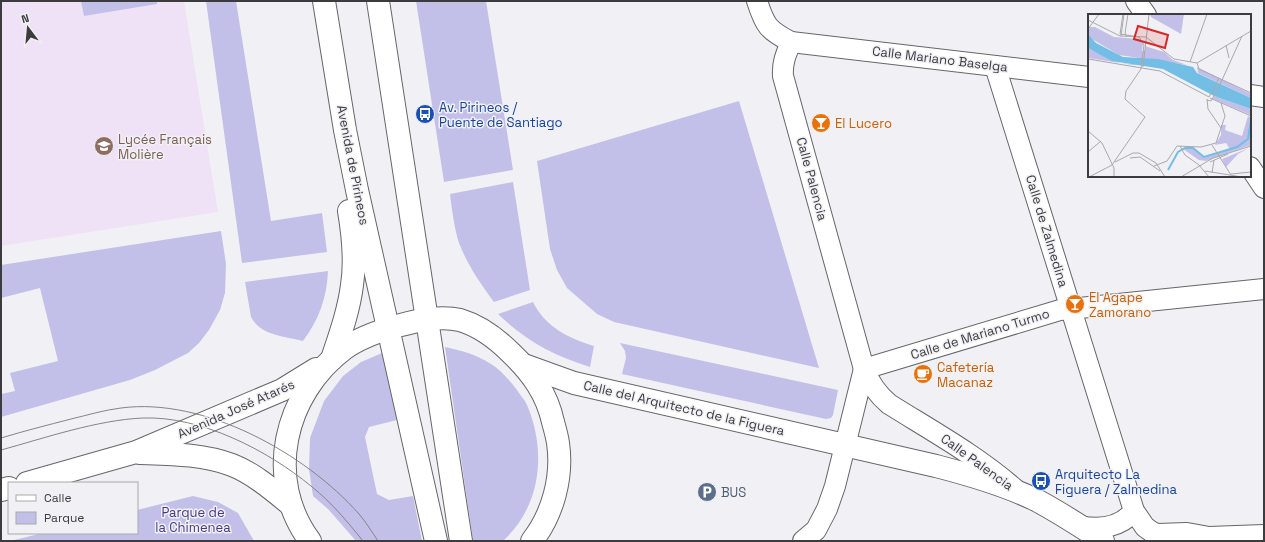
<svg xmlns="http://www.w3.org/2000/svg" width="1265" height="542" font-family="'Space Grotesk',sans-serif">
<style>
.education{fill:#f0e2f6}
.green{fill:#c2c0e8}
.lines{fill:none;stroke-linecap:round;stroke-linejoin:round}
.minor-casing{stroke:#66666a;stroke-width:22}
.secondary-casing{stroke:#66666a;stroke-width:24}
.minor{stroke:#fff;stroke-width:20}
.secondary{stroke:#fff;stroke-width:22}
.tram{stroke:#848487;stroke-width:1}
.labels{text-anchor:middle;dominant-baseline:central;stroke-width:3;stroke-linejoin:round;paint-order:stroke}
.street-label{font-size:13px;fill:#3c3c3e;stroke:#f1f1f5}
.transit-label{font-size:13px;fill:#164399;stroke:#f1f1f5;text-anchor:start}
.food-label{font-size:13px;fill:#c56008;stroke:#f1f1f5;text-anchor:start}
.education-label{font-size:13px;fill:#785e54;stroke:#f1f1f5;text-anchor:start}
.service-label{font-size:13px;fill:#4e5e75;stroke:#f1f1f5;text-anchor:start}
.park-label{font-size:13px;fill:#463884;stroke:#f1f1f5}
.inset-river{fill:none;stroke:#72bee5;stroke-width:2}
.inset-road{fill:none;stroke:#a9a9ac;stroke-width:1}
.view{fill:#d62828;fill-opacity:0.15;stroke:#d62828;stroke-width:2}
.inset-edge{fill:none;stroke:#3c3c3e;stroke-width:2}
</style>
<rect width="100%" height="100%" fill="#f1f1f5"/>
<!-- education -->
<path class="education" d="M1,1H184L218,212L1,246Z"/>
<!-- green -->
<g class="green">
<path d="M81,1H157V4L84,16Z"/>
<path d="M206,1H236L271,221L322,213L327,252L242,263Z"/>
<path d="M416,1H486L513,170L444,182Z"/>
<path d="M739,101L819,368L614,322L597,314L567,288L557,270L550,249L537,161Z"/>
<path d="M513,182L530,290L494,302C480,283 467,264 459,243C454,227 452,210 450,194Z"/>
<path d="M221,231L226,264L225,293L220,310L209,330L199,343L188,353L155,370L130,380L1,417V394L15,391L10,373L58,361L40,288L1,298V265Z"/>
<path d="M328,271C327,297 319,320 303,341C285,336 261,336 251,317L245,282Z"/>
<path d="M533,302C546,328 569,338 594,346L590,367C553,355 526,341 498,314Z"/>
<path d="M620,343L838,390L833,415L831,418L826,419L622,374L626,358L625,351Z"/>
<path d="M445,347C463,351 475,354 491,364C501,370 510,381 517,390C520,395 525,400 527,405C547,452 541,506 503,541H473Z"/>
<path d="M382,353L397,420L369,427L365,437L377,494L389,500L413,496L422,541H356L329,510L313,496L309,469L310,438L324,401L343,376L361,362Z"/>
<path d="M193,496L218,502L238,513L254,541H10L43,533H137V510Z"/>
</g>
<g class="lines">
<!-- minor casing -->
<g class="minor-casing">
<g id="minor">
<path d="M757,1C765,26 768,30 791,42L1089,77"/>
<path d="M1136,1L1146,15"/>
<path d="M791,42C786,54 782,63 783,76L864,369C870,384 877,394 889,404C932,431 976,455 1015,489"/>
<path d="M995,66L1134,511L1145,527L1152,532L1157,534L1187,533L1209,537L1264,535"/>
<path d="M1250,95L1264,97"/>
<path d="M1250,167L1264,188"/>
<path d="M864,369L1060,310L1264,289"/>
<path d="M1080,526C1100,530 1121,527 1134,511"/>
<path d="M803,541L816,530L827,509L835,486L864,369"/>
</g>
</g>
<!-- secondary casing -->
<g class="secondary-casing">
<g id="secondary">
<path d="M324,1L345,130L357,190L436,541"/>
<path d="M378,1L461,541"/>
<path d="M332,359C340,335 349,310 352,285C356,260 353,235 349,211"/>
<path d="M524,365L574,383L936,466C971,475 1006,485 1038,501C1060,513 1082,527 1103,541"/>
<path d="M140,453C170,454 203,454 232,465C253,473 274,491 291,505"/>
<path d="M27,483L136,452L282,390L316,369"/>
<path d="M1,490L9,488"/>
<path d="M310,541C264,479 284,394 344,349C359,338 379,331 397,326C416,321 440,315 460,320C480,326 497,339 511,353C532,373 547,394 553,422C555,429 557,436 558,443C563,477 553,514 532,541"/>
</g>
</g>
<!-- minor -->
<use href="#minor" class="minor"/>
<!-- secondary -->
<use href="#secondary" class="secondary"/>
<!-- tram -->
<g class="tram">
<path d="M1,438C24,431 48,425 71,419C88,415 104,410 121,408C204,397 305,453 359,514C366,522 372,532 378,541"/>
<path d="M1,450C45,438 97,420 143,418C201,416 267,450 311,486C331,502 347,521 363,541"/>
</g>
</g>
<!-- icons -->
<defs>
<g id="bus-disc" transform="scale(1)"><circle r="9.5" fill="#1a4fb4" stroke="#f1f1f5"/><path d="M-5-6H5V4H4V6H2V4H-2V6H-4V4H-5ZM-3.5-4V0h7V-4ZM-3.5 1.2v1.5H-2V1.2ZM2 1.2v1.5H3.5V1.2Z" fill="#fff"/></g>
<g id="bar-disc" transform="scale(1)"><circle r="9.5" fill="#e8710a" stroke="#f1f1f5"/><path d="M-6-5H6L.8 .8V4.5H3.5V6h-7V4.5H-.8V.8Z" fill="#fff"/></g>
<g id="school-disc" transform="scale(1)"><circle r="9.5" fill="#8d6e63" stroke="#f1f1f5"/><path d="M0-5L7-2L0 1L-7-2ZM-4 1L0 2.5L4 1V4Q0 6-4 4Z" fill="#fff"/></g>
<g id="cafe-disc" transform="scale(1)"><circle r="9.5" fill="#e8710a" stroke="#f1f1f5"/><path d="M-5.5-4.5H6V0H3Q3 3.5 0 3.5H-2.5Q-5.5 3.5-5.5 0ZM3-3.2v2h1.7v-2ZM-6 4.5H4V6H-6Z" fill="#fff"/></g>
<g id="parking-disc" transform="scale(1)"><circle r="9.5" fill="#5c6f8a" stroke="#f1f1f5"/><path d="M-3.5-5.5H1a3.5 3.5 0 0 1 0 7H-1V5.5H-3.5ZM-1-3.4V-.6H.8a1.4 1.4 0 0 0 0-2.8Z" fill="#fff"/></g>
</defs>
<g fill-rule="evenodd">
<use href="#bus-disc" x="425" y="114"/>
<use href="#bar-disc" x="821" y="123"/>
<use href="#school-disc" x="104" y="146"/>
<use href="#bar-disc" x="1075" y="304"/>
<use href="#cafe-disc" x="923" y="374"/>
<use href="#bus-disc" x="1041" y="481"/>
<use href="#parking-disc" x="707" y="492"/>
</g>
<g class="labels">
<!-- street labels -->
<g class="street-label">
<text transform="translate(940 59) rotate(7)">Calle Mariano Baselga</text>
<text transform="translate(353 165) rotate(79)">Avenida de Pirineos</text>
<text transform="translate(812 179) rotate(75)">Calle Palencia</text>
<text transform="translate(1047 231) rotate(73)">Calle de Zalmedina</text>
<text transform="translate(980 334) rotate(-17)">Calle de Mariano Turmo</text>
<text transform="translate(684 408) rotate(13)">Calle del Arquitecto de la Figuera</text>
<text transform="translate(236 409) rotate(-24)">Avenida José Atarés</text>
<text transform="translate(977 462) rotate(36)">Calle Palencia</text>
</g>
<!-- transit labels -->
<g class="transit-label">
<text x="439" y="107">Av. Pirineos /<tspan x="439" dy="15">Puente de Santiago</tspan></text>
<text x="1055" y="474">Arquitecto La<tspan x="1055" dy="15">Figuera / Zalmedina</tspan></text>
</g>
<!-- food labels -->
<g class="food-label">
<text x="835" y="123">El Lucero</text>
<text x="1089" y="297">El Agape<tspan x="1089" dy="15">Zamorano</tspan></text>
<text x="937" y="367">Cafetería<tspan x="937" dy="15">Macanaz</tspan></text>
</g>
<!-- education labels -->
<g class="education-label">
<text x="118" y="139">Lycée Français<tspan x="118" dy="15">Molière</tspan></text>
</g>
<!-- service labels -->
<g class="service-label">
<text x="721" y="492">BUS</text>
</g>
<!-- park labels -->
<g class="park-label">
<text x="193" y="512">Parque de<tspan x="193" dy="15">la Chimenea</tspan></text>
</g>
</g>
<!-- overview -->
<g transform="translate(1088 14)">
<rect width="163" height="163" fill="#f1f1f5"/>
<path d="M62,0H96L93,20L63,3ZM0,13H7L26,23L51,25L55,30L54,37H57V32L76,38L85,46L99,51L31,41L4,25L0,20ZM0,34L32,49L53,51H45L0,44ZM109,53L163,80V84L110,59ZM126,82L163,95V101L125,85ZM160,102L163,104V131L118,147L111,146L95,135L105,133L116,143L142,135L138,129L127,131L133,121V111H138L137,116L154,122ZM161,134L150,140L138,153L134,145Z" fill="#c2c0e8"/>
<path d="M0,20L8,29L35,43L70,45L105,53L109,59L163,84V95L126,82L75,55L24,47L0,34Z" fill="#72bee5"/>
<path class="inset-river" d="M80,156L90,138L97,134H105L116,143L149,133L160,125L163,107"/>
<path class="inset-road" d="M0,6L32,22L58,23L86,45L109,49M0,15L11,0M33,22L36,0M39,23L37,19L40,0M138,31L141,44M0,45L72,57L121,83M102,48L119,0M109,49L163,17M109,49L111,55L163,79M55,53L61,0M121,83L131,64M122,84L163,102M119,85L120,95L133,114M119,86L123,87L129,77L154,22M0,117L14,129L26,154V163M124,131L143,161M92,132L97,141L111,151L121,163M0,138L13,127M42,144L52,143L72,157M27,148L45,139H51L68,149L77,163M122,148L140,140M66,152L79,147L89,132L113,133L128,129L137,102L133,89M117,157L154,163M124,159L126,146M143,160L163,158M1,163L24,151L57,103L37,85L38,77L53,55L56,31L51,23L32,20L35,0M93,163L125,144L163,132"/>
<path class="view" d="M50,12L80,21L77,34L46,25Z"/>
<rect width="163" height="163" class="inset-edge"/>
</g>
<!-- border -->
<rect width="1265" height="542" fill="none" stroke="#3c3c3e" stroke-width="4"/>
<!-- legend -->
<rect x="8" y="482" width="130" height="52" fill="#f1f1f5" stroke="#a9a9ac"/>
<rect x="16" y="495" width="20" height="6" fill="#ffffff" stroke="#a9a9ac"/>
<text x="44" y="502" font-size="12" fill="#3c3c3e">Calle</text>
<rect x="16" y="512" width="20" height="12" fill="#c2c0e8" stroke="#a9a9ac"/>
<text x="44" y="522" font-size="12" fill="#3c3c3e">Parque</text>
<!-- north arrow -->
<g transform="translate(28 28) rotate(344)" stroke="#f1f1f5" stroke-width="3" paint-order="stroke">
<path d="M0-3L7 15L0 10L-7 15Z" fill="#3c3c3e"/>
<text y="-6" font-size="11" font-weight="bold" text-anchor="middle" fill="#3c3c3e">N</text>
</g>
</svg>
